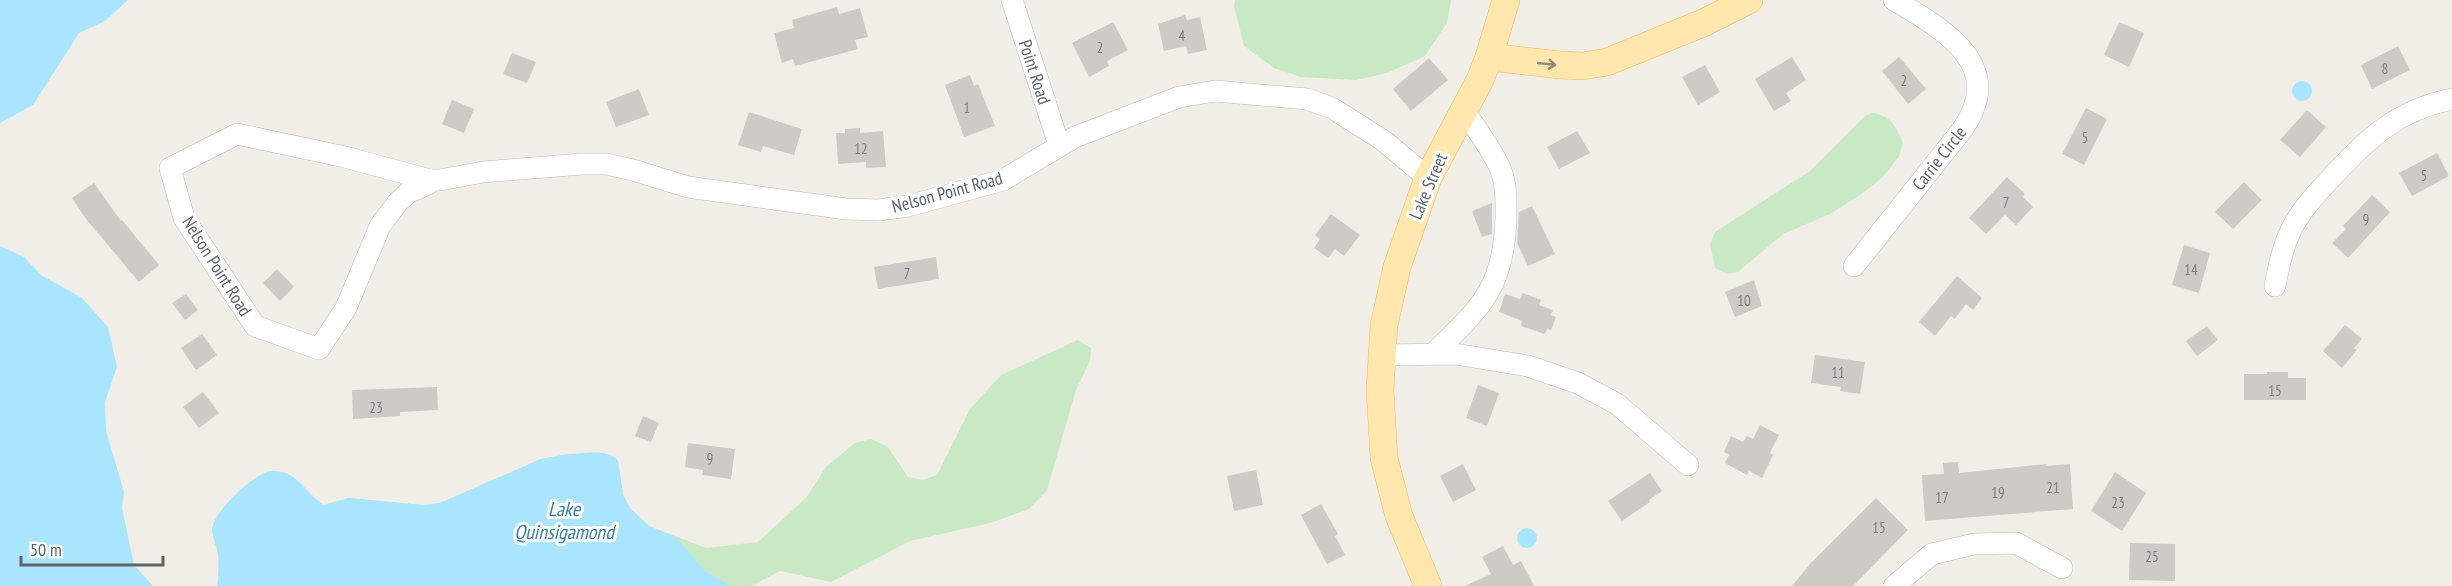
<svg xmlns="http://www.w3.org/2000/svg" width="2452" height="586" font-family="'PT Sans Narrow',sans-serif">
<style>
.green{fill:#c8e9c3}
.water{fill:#a9e5ff}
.building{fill:#cecbc6}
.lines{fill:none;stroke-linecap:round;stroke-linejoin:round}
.minor-casing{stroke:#b7babe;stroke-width:22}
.major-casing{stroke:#f8b65a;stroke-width:28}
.minor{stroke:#fff;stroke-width:21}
.major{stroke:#ffe7ae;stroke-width:27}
.oneway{stroke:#8e8b7d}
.labels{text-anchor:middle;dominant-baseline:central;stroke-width:6;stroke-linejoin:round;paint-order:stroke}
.number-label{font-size:15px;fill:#7a7e80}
.street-label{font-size:18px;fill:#5e6468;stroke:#fff}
.water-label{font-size:20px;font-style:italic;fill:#3b7da5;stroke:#fff}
</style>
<rect width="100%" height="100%" fill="#f1eee7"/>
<!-- green -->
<g class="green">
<path d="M1235,0H1451L1447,23L1425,56L1387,73L1356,80L1301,77L1274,68L1244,46L1234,6Z"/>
<path d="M1872,113C1890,114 1897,128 1903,143L1899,156L1883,177L1860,195L1830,214L1783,234L1738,272L1727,274L1715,268L1710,244L1715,232L1810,171L1865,116Z"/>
<path d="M1078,340L1091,348L1090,361L1076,390L1047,490L1029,509L990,523L910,541L831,582L780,571L751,586H217C219,576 219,564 218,554C217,546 213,539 212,531C212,513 251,477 267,472C273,470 279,471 285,473C300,478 310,497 324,505L348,498L423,505L440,503L541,459L569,454H608L618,461L623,495L630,508L649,526L706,548L758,542L806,498L826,467L855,443L871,439L888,447L908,477L922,480L937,475L970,409L1001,375Z"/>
</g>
<!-- water -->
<g class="water">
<path d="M0,0H128L105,21L79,33L33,105L0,123Z"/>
<circle cx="2302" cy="91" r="10"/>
<path d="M0,246L24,257L41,275L82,298L108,327L117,367L105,402L106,431L124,492L122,508L134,565L153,586H0Z"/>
<path d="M569,454C584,454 608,448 618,461L623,495L630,508L649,526L677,538L705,571L731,586H217C219,576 219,564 218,554C217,546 213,539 212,531C212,513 251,477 267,472C273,470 279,471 285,473C300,478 310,497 324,505L348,498L423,505L440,503L541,459Z"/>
<circle cx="1527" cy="538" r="10"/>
</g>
<!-- building -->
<g class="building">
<path d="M837,7L839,14L860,8L868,37L855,40L858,49L795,66L793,59L782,63L774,33L794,28L792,20Z"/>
<path d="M1185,15L1187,20L1200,17L1207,50L1188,54L1186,46L1164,51L1158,24Z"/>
<path d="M1113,22L1128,50L1107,61L1109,66L1089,77L1072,43Z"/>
<path d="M2119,22L2144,33L2129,67L2104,55Z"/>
<path d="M2398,46L2410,70L2372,89L2361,65Z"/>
<path d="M512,53L536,62L527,83L503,74Z"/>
<path d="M1792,57L1806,80L1786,93L1791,101L1774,111L1755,79Z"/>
<path d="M1899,57L1926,89L1908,104L1882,71Z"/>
<path d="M1429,58L1448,80L1411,111L1393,89Z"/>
<path d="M1705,65L1720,92L1698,105L1682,77Z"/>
<path d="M970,75L974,86L978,84L995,126L964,137L945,85Z"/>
<path d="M639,89L649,115L616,127L606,102Z"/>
<path d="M452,100L474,109L464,133L442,124Z"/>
<path d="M2086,108L2107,119L2084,165L2062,154Z"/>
<path d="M2307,110L2326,127L2300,157L2280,140Z"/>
<path d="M749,112L802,129L794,155L763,146L761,152L738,145Z"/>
<path d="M860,128V133L883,131L886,167L866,168V162L838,164L836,133H845V129Z"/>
<path d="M1577,131L1590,153L1559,169L1547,147Z"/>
<path d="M2437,153L2449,176L2412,196L2399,173Z"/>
<path d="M2007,177L2025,194L2023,197L2033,207L2016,225L2005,215L1986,234L1969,218Z"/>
<path d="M2244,182L2262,200L2233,229L2215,212Z"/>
<path d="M94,183L121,221L122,220L159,265L139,282L86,219L72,198Z"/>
<path d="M2372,195L2390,212L2348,258L2332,243L2346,229L2343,226Z"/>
<path d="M1492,203V234L1482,237L1472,211Z"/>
<path d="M1532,206L1555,254L1528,266L1517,243L1519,212Z"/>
<path d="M1331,214L1360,235L1344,256L1335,249L1328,258L1314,248L1320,239L1315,235Z"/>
<path d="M2184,245L2210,253L2199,293L2172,285Z"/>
<path d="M936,257L939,279L878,289L874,267Z"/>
<path d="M277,269L294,287L280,301L263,283Z"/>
<path d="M1957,276L1982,298L1973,310L1966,304L1955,319L1951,316L1935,336L1919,322Z"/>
<path d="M1754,280L1762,306L1735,317L1725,292Z"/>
<path d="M1523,293L1541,300L1539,305L1553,310L1551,315L1556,317L1551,330L1547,329L1545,334L1521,326L1522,321L1499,312L1505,294L1520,299Z"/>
<path d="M186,294L198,310L185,320L172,303Z"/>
<path d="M2345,325L2362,339L2354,348L2357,350L2342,368L2323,351Z"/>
<path d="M2207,326L2218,340L2197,356L2186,341Z"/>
<path d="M202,334L217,355L196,370L181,348Z"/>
<path d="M1815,355L1865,362L1860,394L1840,391L1841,387L1811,383Z"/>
<path d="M2267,372H2288V378H2306V400H2244V374H2267Z"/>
<path d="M1478,385L1499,393L1487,426L1466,418Z"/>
<path d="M437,387L438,410L400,412V416L353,419L352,390Z"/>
<path d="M203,392L219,413L199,428L183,407Z"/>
<path d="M643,416L659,423L651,442L635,436Z"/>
<path d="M1760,425L1779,435L1770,453L1773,455L1762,478L1749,471L1747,475L1725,463L1729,455L1724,452L1731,436L1743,442L1747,436L1753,439Z"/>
<path d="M688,443L735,449L731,479L702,475L703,470L685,467Z"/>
<path d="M1958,462L1959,473L2046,464V466L2070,464L2073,509L1925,521L1922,475L1944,474L1943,463Z"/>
<path d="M1463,464L1476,490L1453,502L1440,476Z"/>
<path d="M1256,470L1263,505L1234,511L1227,476Z"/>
<path d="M2115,472L2146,493L2122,531L2091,511Z"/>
<path d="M1650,473L1662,491L1649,500L1650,502L1622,521L1608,501Z"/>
<path d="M1876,498L1908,530L1853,586H1792L1811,563Z"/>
<path d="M1321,504L1338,534L1335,536L1345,555L1327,564L1301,515Z"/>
<path d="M2130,543L2175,544V581L2129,580Z"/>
<path d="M1503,546L1513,565L1521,561L1534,586H1465L1491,574L1482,557Z"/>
</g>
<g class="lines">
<!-- minor casing -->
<g class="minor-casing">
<g id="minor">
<path d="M1012,0L1059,145"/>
<path d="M237,134L345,157L430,180L428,184L408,193L398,202L380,226L346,308L319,349L255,326L184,218L170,168Z"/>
<path d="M430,180H440L483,172L582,164H606L633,170L688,187L846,209L879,210L908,206L1003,180L1075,137L1179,97L1215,91L1307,99L1332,108L1384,141L1428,178"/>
<path d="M1854,266L1962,130C2008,65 1943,29 1894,0"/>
<path d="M2275,286C2278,270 2281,253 2288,237C2297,214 2314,196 2331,178C2368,138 2397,110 2452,99"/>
<path d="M1433,354C1480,308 1504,289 1506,218C1506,201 1507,185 1500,168C1491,148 1476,129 1464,110"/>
<path d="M1381,355L1455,354L1528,366L1578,383L1617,404L1688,465"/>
<path d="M1894,586L1932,554L1974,544L2016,543L2062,568"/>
</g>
</g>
<!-- major casing -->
<g class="major-casing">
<g id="major">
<path d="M1489,57L1560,65L1583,66L1607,62L1703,23L1749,0"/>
<path d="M1428,586L1399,516L1384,458L1380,390L1384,325L1397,267L1428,178L1480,80L1489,57L1506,0"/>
</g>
</g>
<!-- minor -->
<use href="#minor" class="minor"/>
<!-- major -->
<use href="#major" class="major"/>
</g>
<!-- one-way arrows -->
<defs><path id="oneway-shaft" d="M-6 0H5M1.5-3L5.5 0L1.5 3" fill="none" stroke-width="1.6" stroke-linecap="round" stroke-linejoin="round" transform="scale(1.5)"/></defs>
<use class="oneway" href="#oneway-shaft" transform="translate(1547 64) rotate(6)"/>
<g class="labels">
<!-- number labels -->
<g class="number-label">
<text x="1182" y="35">4</text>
<text x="1100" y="47">2</text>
<text x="2385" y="68">8</text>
<text x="1904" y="80">2</text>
<text x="967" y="107">1</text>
<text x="2085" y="137">5</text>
<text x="861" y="148">12</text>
<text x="2424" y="175">5</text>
<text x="2006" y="202">7</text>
<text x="2366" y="219">9</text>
<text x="2191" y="269">14</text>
<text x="907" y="273">7</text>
<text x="1744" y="300">10</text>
<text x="1838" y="372">11</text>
<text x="2275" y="390">15</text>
<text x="376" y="407">23</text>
<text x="710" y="458">9</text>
<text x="2053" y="487">21</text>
<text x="1998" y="492">19</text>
<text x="1942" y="497">17</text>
<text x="2118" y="502">23</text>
<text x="1879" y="527">15</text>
<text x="2152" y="556">25</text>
</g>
<!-- street labels -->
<g class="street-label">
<text transform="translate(1035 72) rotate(72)">Point Road</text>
<text transform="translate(1939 158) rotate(-52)">Carrie Circle</text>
<text transform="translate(1428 186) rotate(-67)">Lake Street</text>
<text transform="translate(947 192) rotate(-15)">Nelson Point Road</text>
<text transform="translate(217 266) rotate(58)">Nelson Point Road</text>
</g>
<!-- water labels -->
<g class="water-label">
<text x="564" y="509">Lake<tspan x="564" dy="23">Quinsigamond</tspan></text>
</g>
</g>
<!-- scale -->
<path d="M21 556v9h142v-9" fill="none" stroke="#5e6468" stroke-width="3"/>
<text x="30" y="556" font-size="18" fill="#5e6468" stroke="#ffffff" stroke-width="4.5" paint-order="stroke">50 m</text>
</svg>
